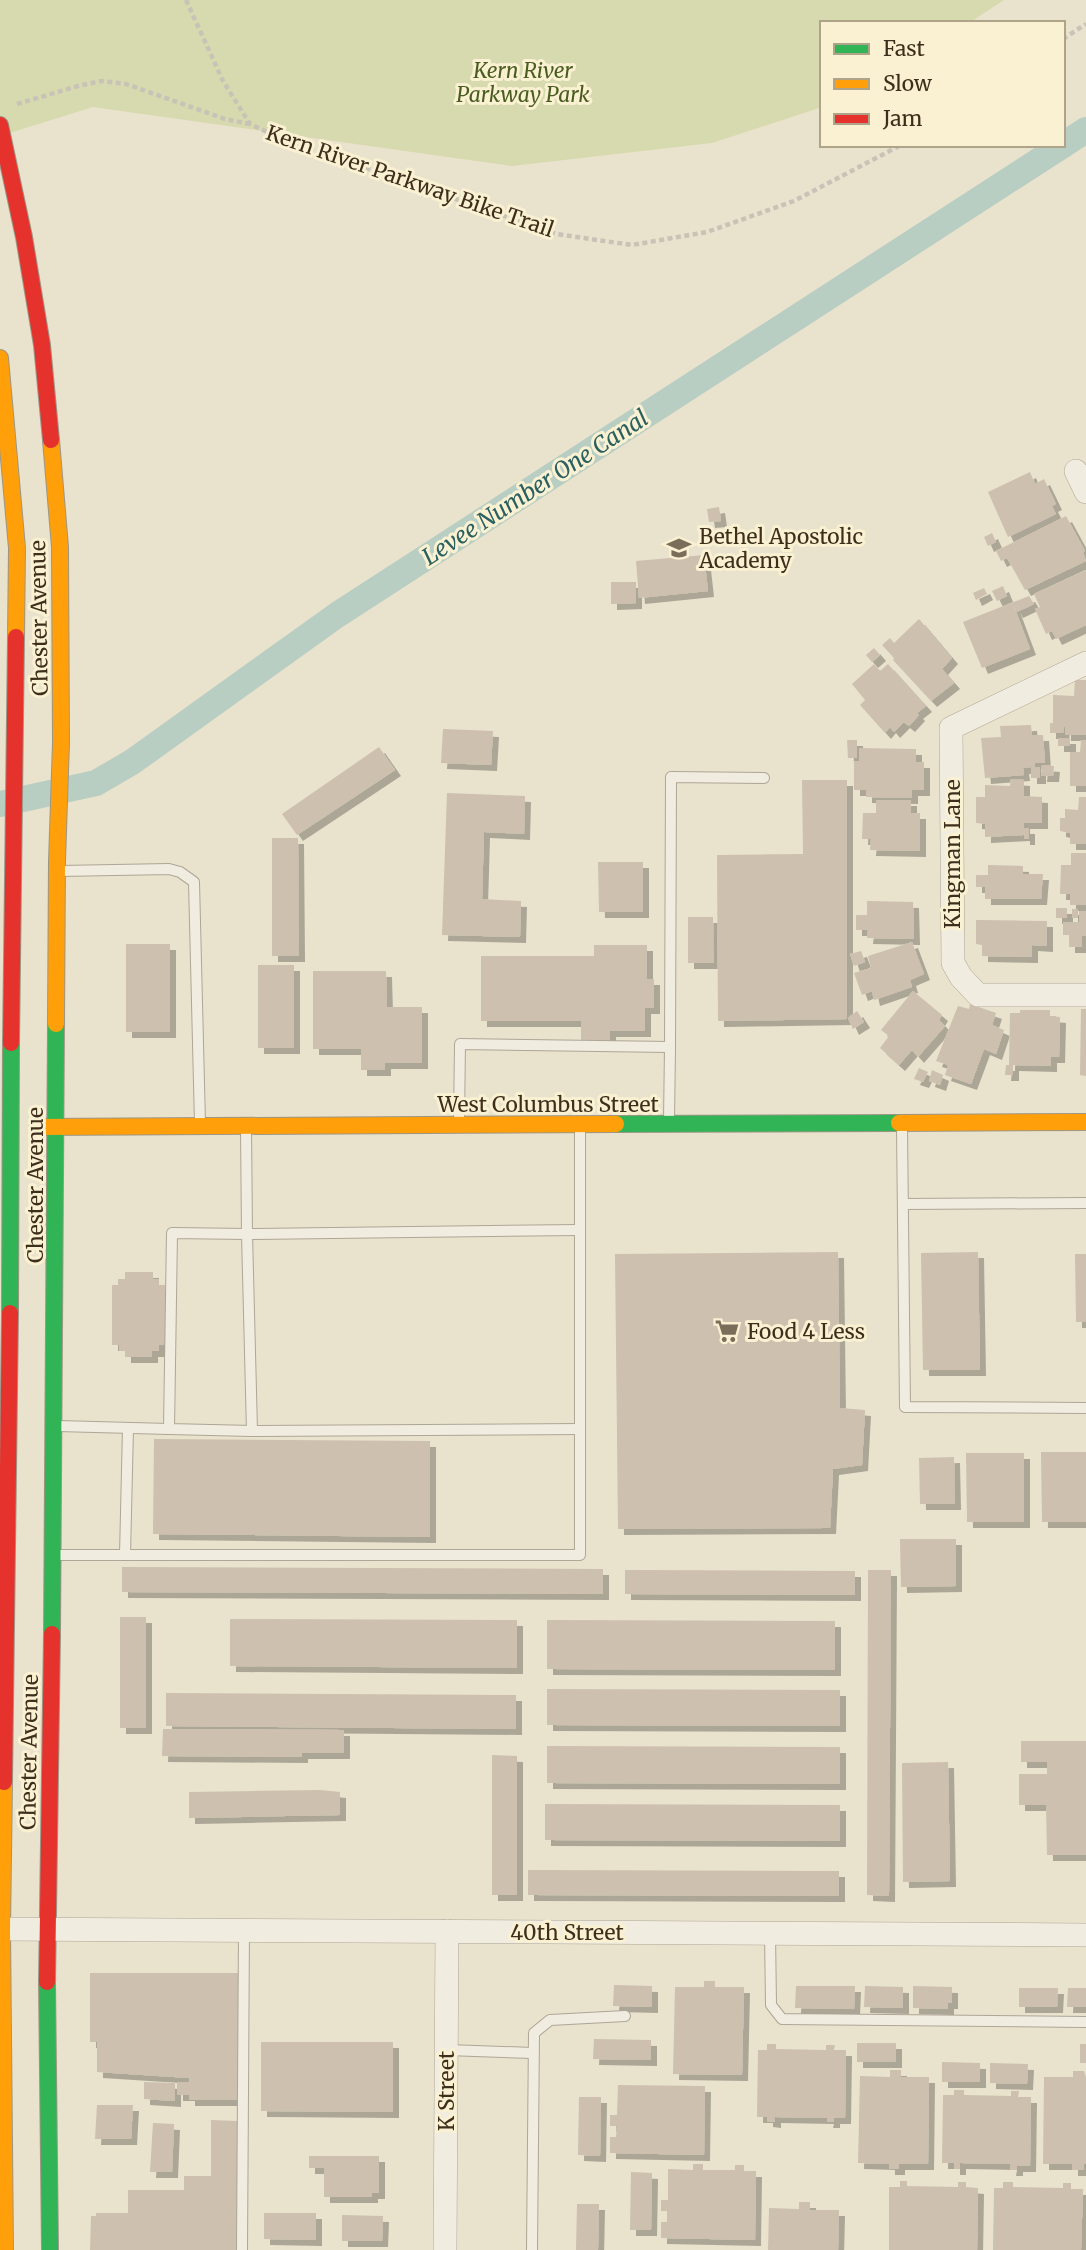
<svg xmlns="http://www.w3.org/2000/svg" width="1086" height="2250" font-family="Merriweather,serif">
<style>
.green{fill:#d7daae}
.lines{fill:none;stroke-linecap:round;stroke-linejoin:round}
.canal{stroke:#b9cec2;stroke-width:26}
.building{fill:#cdc0ae;filter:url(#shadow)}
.lane-casing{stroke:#aea696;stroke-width:12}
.street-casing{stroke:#aea696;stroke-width:24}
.fast-casing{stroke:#9d9686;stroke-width:18}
.slow-casing{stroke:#9d9686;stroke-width:18}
.jam-casing{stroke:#9d9686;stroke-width:18}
.path{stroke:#c8c3b6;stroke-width:4.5;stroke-dasharray:5 3.5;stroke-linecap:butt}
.lane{stroke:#f0ece0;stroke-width:10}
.street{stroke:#f0ece0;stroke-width:23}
.fast{stroke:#30b455;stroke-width:16}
.slow{stroke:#ff9f0a;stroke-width:16}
.jam{stroke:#e5322d;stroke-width:16}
.labels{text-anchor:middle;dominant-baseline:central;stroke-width:6;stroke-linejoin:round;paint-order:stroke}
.park-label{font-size:21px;font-style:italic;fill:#4a5d20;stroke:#faf1d3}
.street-label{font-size:21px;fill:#3e2f1c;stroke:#faf1d3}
.poi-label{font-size:21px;fill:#3e2f1c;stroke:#faf1d3;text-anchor:start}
.water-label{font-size:23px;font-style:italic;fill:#2a6060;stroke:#faf1d3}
</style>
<defs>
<filter id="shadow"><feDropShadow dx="6" dy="6" stdDeviation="0" flood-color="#0004"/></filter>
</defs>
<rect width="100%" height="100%" fill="#e9e2cd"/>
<!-- green -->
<path class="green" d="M0,0H1004L969,23H822V107L712,143L512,166L93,107L0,136Z"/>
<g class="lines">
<!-- canal -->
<g class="canal">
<path d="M1063,145L1086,130"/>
<path d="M0,804L96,783L132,762L337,615L1063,145"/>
</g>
</g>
<!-- building -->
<g class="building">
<path d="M1030,472L1035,484L1044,479L1056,504L1052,506L1056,514L1008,537L988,492Z"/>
<path d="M719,507L721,521L709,522L707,509Z"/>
<path d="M1066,516L1085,551L1083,552L1086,561L1025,590L1007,558L1001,561L996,551Z"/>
<path d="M992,533L996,542L988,546L984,537Z"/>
<path d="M704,555L708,591L639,598L636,561Z"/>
<path d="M1086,570V625L1056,639L1052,631L1046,634L1035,609L1040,607L1034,594Z"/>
<path d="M611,582H636V603L611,604Z"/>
<path d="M1003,586L1007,596L997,601L992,591Z"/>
<path d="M984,588L987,594L976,600L973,593Z"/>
<path d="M1029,596L1034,604L1017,612L1014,606L1030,649L982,668L963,622Z"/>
<path d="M919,619L952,658L942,669L954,683L931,701L893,660L894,658L882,645L890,638L894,643Z"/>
<path d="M874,648L880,655L872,662L866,655Z"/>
<path d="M874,664L880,671L888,664L926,706L917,713L919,715L909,726L904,722L894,732L890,727L885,733L860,705L865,700L852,684Z"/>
<path d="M1075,680H1086V735H1065V722L1063,733H1050V723H1053V695L1074,696Z"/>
<path d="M1031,725L1032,735H1043L1045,763H1035V767H1040V778H1031V767L1023,768L1024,775L985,778L981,738L1001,737L1000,726Z"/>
<path d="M443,729L493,731L491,765L441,763Z"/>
<rect x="1058" y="738" width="12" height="8"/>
<path d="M847,740H857V758H848Z"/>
<path d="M1081,740H1086V786H1070V752H1080Z"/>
<path d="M379,747L395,770L297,835L282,814Z"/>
<path d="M859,748L916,749V762H924V790H912V798L866,797V790H854V761H859Z"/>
<path d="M1042,765L1054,766L1053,776H1041Z"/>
<path d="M1011,779L1024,780V796L1042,797V823H1024V828H1029V839H1024V835L985,837V824L976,823V797H985V785L1010,786Z"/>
<path d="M802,780H847V1019L718,1021L717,855L803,854Z"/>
<path d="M447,793L525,796L524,834L484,832L482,899L521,901L520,937L442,935Z"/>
<path d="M1079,797H1086V844H1070V833L1060,831V818H1065V809L1078,810Z"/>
<path d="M876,800H911V813H920V851L870,850L871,839H862L863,813H876Z"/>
<path d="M272,838H298L299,956H272Z"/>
<path d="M1071,853H1086V905H1070V894H1060L1061,865H1071Z"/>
<path d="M598,862H643V912H599Z"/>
<path d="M988,865L1023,866V874H1043L1041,899H985V887H976V875H988Z"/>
<path d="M867,901L913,902L914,939L867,938L868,930H856V915H867Z"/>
<rect x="1056" y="908" width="11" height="10"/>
<rect x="1072" y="909" width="6" height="9"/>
<path d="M1079,911H1086V936H1082V947H1069V935H1063V922H1079Z"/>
<path d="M688,917H713L714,963H688Z"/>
<path d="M976,920L1047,921V946L1032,945V957L982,956V945L976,944Z"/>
<path d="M912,942L924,974L910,980L912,987L874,1000L872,991L862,995L854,973L871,968L868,956Z"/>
<rect x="126" y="944" width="44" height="88"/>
<path d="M594,945H647V979H654V1008H645V1031H610V1043H581V1021H481V956H594Z"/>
<path d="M861,951L865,962L854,966L850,954Z"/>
<rect x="258" y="965" width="36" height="83"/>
<path d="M313,971H386L387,1007H422V1063H385V1070H361V1049H313Z"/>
<path d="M913,991L942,1015L939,1020L945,1026L918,1057L912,1050L899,1065L880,1048L889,1036L881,1030Z"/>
<path d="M970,1004L996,1013L992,1025L1004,1030L996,1054L984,1049L971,1084L945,1075L948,1065L936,1061L958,1006L969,1009Z"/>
<path d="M1081,1009H1086V1076L1080,1075Z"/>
<path d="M1020,1010H1050V1016L1060,1017L1059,1057H1051V1066L1013,1065V1075H1005L1006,1065H1009L1010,1013H1020Z"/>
<path d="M857,1011L864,1022L853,1029L848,1018Z"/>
<path d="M919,1068L928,1072L923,1082L914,1079Z"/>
<path d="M932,1070L943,1075L940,1085L929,1081Z"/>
<path d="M838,1252L840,1408L865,1410L862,1465L833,1469L830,1528L618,1529L615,1254Z"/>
<path d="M978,1252L980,1370H923L921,1253Z"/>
<path d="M1075,1254H1086V1322H1076Z"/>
<path d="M125,1272H153V1279H159V1285H165V1345H159V1351H152V1357H125V1351H119V1345H112V1285H118V1279H125Z"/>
<path d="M154,1439L430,1441V1537L153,1534Z"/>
<path d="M1041,1452H1086V1522H1042Z"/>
<path d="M966,1453H1024V1522H967Z"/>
<path d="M954,1457L955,1504H920L919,1458Z"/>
<path d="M900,1539H956V1586L901,1587Z"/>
<path d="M122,1567L603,1569V1594L122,1592Z"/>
<path d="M625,1570L855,1571V1595L625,1594Z"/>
<path d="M868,1570H891L889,1896L867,1895Z"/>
<rect x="120" y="1617" width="26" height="111"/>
<path d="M230,1619L517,1620V1668L230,1666Z"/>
<path d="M547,1620L835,1621V1670L547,1669Z"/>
<path d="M547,1689L840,1690V1726L547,1725Z"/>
<path d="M166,1693L516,1695V1729L166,1726Z"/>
<path d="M163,1729L344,1730V1753H302V1757L162,1756Z"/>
<path d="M1021,1741H1086V1855H1047L1046,1805H1019V1774H1047V1762H1021Z"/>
<path d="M547,1746L840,1747V1784L547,1783Z"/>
<path d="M492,1755L517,1756V1895H492Z"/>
<path d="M948,1762L950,1881L903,1882L902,1763Z"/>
<path d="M320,1790L340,1792V1815L189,1818V1792Z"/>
<path d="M545,1804L840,1805V1841L545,1840Z"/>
<path d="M528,1870L839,1871V1896L528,1895Z"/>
<path d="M90,1973H238V2100H189V2095H177V2082H189V2078L97,2072V2042H90Z"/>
<path d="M704,1981H715V1987H744L742,2075L673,2074L675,1987H704Z"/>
<path d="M614,1985L652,1986V2007L613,2006Z"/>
<path d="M796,1986H855L854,2009L795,2008Z"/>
<path d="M865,1986L903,1987V2008L864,2007Z"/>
<path d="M913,1986L952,1987V2003H948V2009L913,2008Z"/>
<path d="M1019,1988H1058L1057,2007H1019Z"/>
<path d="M1068,1988H1086V2007H1067Z"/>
<path d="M594,2039L651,2040V2060L593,2059Z"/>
<path d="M261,2042H393V2112L261,2111Z"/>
<rect x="857" y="2043" width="39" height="19"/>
<path d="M767,2044H776V2049L826,2050V2045H835L834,2050H846L845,2118H834V2122H827L828,2118L775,2117V2122L767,2121V2117H757L758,2050H767Z"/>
<rect x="1080" y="2044" width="6" height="19"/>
<path d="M942,2062L980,2063V2082H942Z"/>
<path d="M990,2063L1028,2064L1027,2084L990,2083Z"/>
<path d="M890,2070H901V2077H929L928,2164H899V2169H889V2164L858,2163L860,2076L890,2077Z"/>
<path d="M1073,2071H1084L1086,2077V2164H1084V2170H1072V2164H1043L1044,2077H1073Z"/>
<path d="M144,2082L175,2083V2101L144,2099Z"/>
<path d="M618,2085L705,2086L704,2155L610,2153V2137H616L617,2126H610V2115H617Z"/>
<path d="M954,2090H964V2095L1011,2096V2091H1019L1018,2097H1031L1030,2166H1017V2170H1010L1011,2164L960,2163V2169H954V2163H942L943,2095H954Z"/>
<path d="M579,2097H601L600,2156L578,2155Z"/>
<path d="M97,2105H133L131,2139H95Z"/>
<path d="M211,2120L237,2121V2250H90L91,2216H96V2213H128V2190H184V2176H211Z"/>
<path d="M153,2123L174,2124L172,2172H150Z"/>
<path d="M309,2156H379V2193H372V2197H324V2168H309Z"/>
<path d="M693,2164H703V2170H735V2165H744V2171H756L755,2240L661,2238V2222H667V2211H661V2200H668V2169L693,2170Z"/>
<path d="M631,2172L652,2173L651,2230H630Z"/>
<path d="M900,2181H907V2186L958,2187V2182H966V2187L978,2188L977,2250H889V2187H900Z"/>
<path d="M1003,2182H1013V2187L1063,2188V2183H1071V2189H1083L1081,2250H993L994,2188H1003Z"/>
<path d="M799,2202H810V2210H839L838,2250H768L769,2208L799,2209Z"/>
<path d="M577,2204H599L598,2250H576Z"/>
<path d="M264,2213H316V2240L264,2239Z"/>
<path d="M342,2215L383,2216L382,2241H342Z"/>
</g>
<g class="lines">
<!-- lane casing -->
<g class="lane-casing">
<g id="lane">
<path d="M60,871L169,869L180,872L194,882L200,1123"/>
<path d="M670,1047L671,777L764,778"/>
<path d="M459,1122L460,1044L670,1047L669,1121"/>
<path d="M902,1126L905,1407L1086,1408"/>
<path d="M246,1127L247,1234L172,1233L169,1429L252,1431L247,1234L580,1230"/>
<path d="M903,1204L1086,1203"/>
<path d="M58,1426L169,1429"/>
<path d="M252,1431L580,1429"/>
<path d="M55,1555H580V1127"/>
<path d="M125,1555L128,1428"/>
<path d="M770,1933L771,2005L782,2019L1086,2022"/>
<path d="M447,2050L533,2053"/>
<path d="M242,2250L244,1930"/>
<path d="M532,2250L534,2033L550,2020L625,2016"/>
</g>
</g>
<!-- street casing -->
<g class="street-casing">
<g id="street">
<path d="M1076,471L1086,492"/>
<path d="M1086,663L951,728L953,963L961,977L978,995H1086"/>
<path d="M0,1929L1086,1935"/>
<path d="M445,2250L447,1931"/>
</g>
</g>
<!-- fast casing -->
<g class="fast-casing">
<g id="fast">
<path d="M616,1124L899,1123"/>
<path d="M10,1313L11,1043"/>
<path d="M52,1634L56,1024"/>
<path d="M47,1982L50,2250"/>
</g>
</g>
<!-- slow casing -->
<g class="slow-casing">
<g id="slow">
<path d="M0,358L17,548L16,637"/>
<path d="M51,440L60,547L61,743L57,861L56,1024"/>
<path d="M899,1123L1086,1122"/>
<path d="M37,1127L616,1124"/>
<path d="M4,1782L2,1929L5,2250"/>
</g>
</g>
<!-- jam casing -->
<g class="jam-casing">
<g id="jam">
<path d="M0,125L24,237L42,345L51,440"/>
<path d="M11,1043L16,637"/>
<path d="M4,1782L10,1313"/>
<path d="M47,1982L52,1634"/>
</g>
</g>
<!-- path -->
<g class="path">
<path d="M186,0L223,81L250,124L280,138L556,234L632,245L707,232L794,201L901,145"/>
<path d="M1063,39L1086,24"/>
<path d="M17,104L78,86L101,81L126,84L225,119L250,124"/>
</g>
<!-- lane -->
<use href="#lane" class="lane"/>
<!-- street -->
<use href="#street" class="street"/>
<!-- fast -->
<use href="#fast" class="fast"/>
<!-- slow -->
<use href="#slow" class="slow"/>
<!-- jam -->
<use href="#jam" class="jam"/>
</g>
<!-- icons -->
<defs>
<g id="school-bare" transform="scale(1.89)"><path d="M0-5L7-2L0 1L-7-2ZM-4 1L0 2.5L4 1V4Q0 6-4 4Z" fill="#7a6e5a" stroke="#faf1d3" stroke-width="2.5" paint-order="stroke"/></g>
<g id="supermarket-bare" transform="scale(1.89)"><path d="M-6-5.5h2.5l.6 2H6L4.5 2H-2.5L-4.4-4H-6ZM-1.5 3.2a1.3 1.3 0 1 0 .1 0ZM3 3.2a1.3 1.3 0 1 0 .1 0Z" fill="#7a6e5a" stroke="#faf1d3" stroke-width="2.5" paint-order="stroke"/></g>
</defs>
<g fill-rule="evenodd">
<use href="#school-bare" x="679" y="548"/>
<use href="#supermarket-bare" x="727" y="1331"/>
</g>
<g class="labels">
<!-- park labels -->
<g class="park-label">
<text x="523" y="70">Kern River<tspan x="523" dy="24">Parkway Park</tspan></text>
</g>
<!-- street labels -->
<g class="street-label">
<text transform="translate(410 181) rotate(19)">Kern River Parkway Bike Trail</text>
<text transform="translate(39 618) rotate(-91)">Chester Avenue</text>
<text transform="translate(952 854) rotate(-90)">Kingman Lane</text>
<text x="548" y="1104">West Columbus Street</text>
<text transform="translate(35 1185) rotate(-90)">Chester Avenue</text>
<text transform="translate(29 1752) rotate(-89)">Chester Avenue</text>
<text x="567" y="1932">40th Street</text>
<text transform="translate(446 2091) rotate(-90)">K Street</text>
</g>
<!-- poi labels -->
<g class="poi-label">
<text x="699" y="536">Bethel Apostolic<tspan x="699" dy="24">Academy</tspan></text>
<text x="747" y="1331">Food 4 Less</text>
</g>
<!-- water labels -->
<g class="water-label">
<text transform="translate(535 487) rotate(-33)">Levee Number One Canal</text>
</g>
</g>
<!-- legend -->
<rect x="820" y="21" width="245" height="126" fill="#faf1d3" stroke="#afa38a" stroke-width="2"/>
<rect x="834" y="44" width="35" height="10" fill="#30b455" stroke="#afa38a" stroke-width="2"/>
<text x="883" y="56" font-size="21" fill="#3e2f1c">Fast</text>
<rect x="834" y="79" width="35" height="10" fill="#ff9f0a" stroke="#afa38a" stroke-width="2"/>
<text x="883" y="91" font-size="21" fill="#3e2f1c">Slow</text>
<rect x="834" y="114" width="35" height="10" fill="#e5322d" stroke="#afa38a" stroke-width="2"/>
<text x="883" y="126" font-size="21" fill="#3e2f1c">Jam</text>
</svg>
